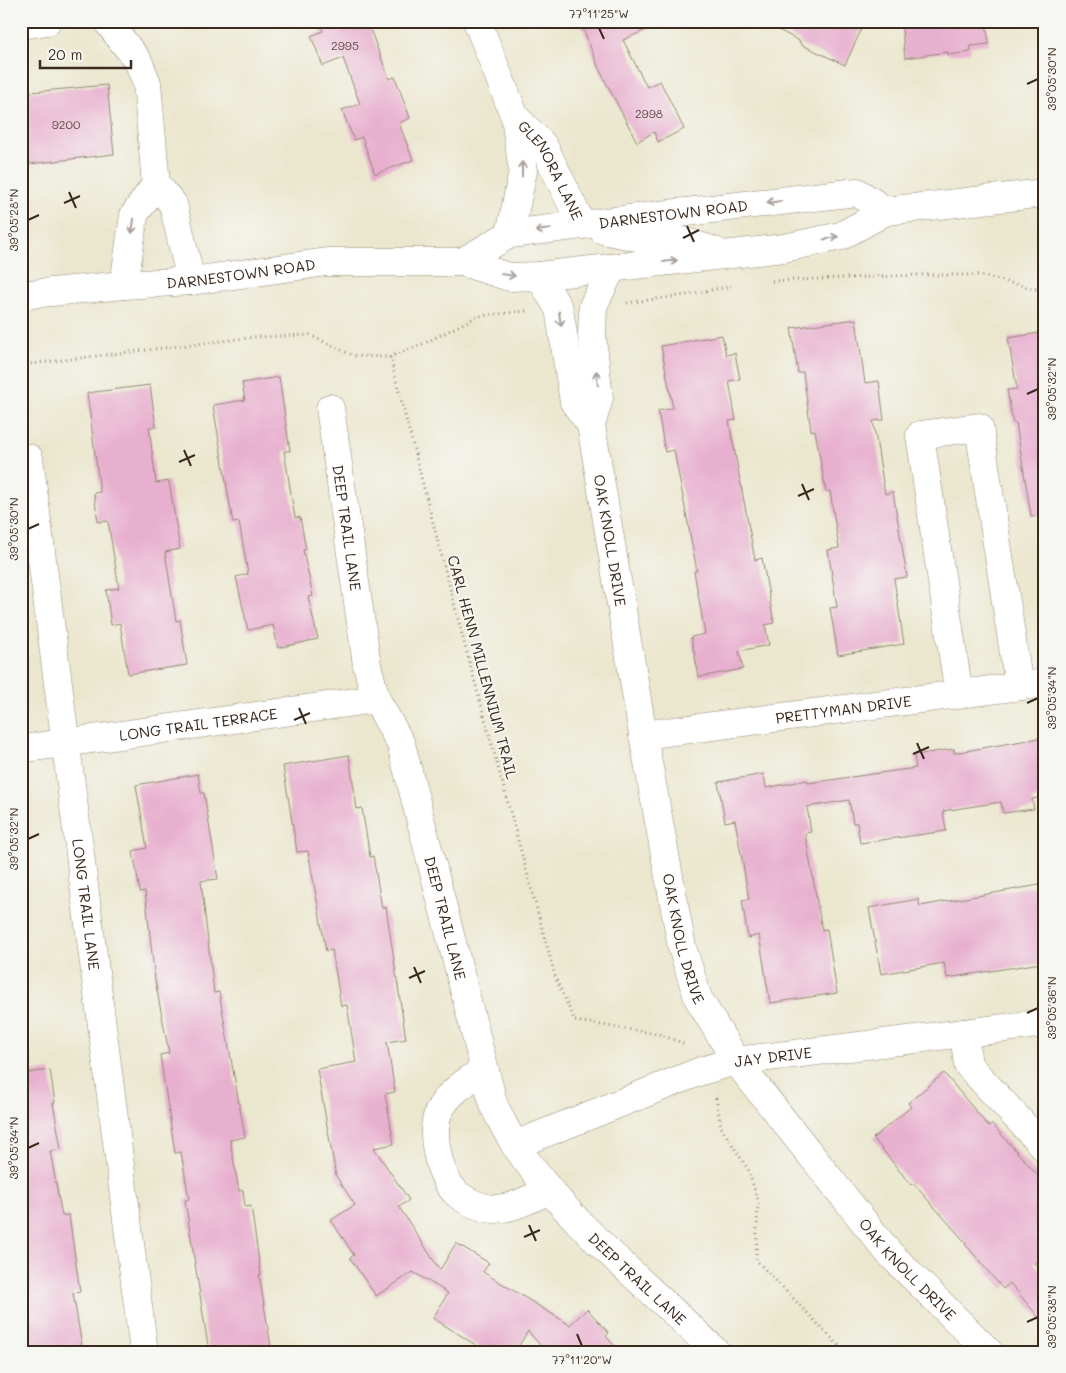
<svg xmlns="http://www.w3.org/2000/svg" width="1066" height="1373" font-family="Mali,sans-serif">
<style>
.building{fill:#e8b0cf}
.lines{fill:none;stroke-linecap:round;stroke-linejoin:round}
.minor-casing{stroke:#938876;stroke-width:29}
.major-casing{stroke:#938876;stroke-width:29}
.path{stroke:#938876;stroke-width:3;stroke-dasharray:1 4;stroke-linecap:butt}
.minor{stroke:#fff;stroke-width:28}
.major{stroke:#fff;stroke-width:28}
.oneway{stroke:#a79f9a}
.ticks{fill:none;stroke:#3b2a1e;stroke-width:2}
.labels{text-anchor:middle;dominant-baseline:central;stroke-width:4;stroke-linejoin:round;paint-order:stroke}
.number-label{font-size:12px;fill:#664c4a}
.street-label{font-size:15px;fill:#3b2a1e;stroke:#f6f6f2}
.neatline{fill:none;stroke:#3b2a1e;stroke-width:2}
.ticks-label{font-size:12px;text-anchor:middle;fill:#3b2a1e}
</style>
<rect width="100%" height="100%" fill="#f6f6f2"/>
<filter id="ink" filterUnits="userSpaceOnUse"><feTurbulence type="fractalNoise" baseFrequency=".02" numOctaves="2"/><feDisplacementMap in="SourceGraphic" scale="10" xChannelSelector="R" yChannelSelector="G"/><feConvolveMatrix kernelMatrix="1 2 1 2 8 2 1 2 1" color-interpolation-filters="sRGB"/></filter>
<filter id="wash" filterUnits="userSpaceOnUse"><feTurbulence type="fractalNoise" baseFrequency=".0096" numOctaves="4" result="noise"/><feDisplacementMap in="SourceGraphic" scale="20" xChannelSelector="R" yChannelSelector="G"/><feGaussianBlur stdDeviation="1.12" result="paint"/><feColorMatrix in="noise" values="0 0 0 0 0 0 0 0 0 0 0 0 0 0 0 0 0 1.4 0 .05"/><feComposite in="paint" operator="in"/></filter>
<g filter="url(#wash)">
<rect width="100%" height="100%" fill="#ebe7cf"/>
<g id="blocks">
<!-- building -->
<g class="building">
<path d="M319,21H367L389,79L395,77L410,118L399,123L413,160L375,174L362,137L354,140L342,110L360,104L343,58L323,66L311,36L323,31Z"/>
<path d="M580,21H666L623,40L647,87L660,81L684,129L658,142L654,132L637,142L599,69Z"/>
<path d="M761,21H865L845,65L800,44V41Z"/>
<path d="M901,21H986L989,44L971,46L970,52L948,55V52L905,58Z"/>
<path d="M107,85L114,154L21,165V93Z"/>
<path d="M856,319L865,383L879,381L884,420L873,421L885,494L893,492L907,577L894,579L904,644L838,655L830,608L837,607L828,550L839,548L830,491L826,492L815,430L811,431L803,372L798,373L791,328Z"/>
<path d="M1045,332V515L1031,516L1016,423H1013L1007,390L1017,389L1008,338Z"/>
<path d="M722,335L726,355L735,353L740,379L729,381L736,420L729,421L755,560L762,558L774,623L765,625L769,645L739,651L743,669L699,677L691,637L705,634L694,571H697L674,450L665,452L658,411L673,408L661,346Z"/>
<path d="M279,377L290,451H284L295,518L300,517L306,549L303,550L313,596L308,597L318,639L278,648L273,625L248,630L236,577L248,574L239,522L233,523L213,405L245,400L242,383Z"/>
<path d="M150,385L156,427H149L156,483L169,481L180,549L165,552L176,621L180,620L187,665L128,674L120,623L111,625L106,590L119,588L108,521L98,522L94,493L100,492L87,393Z"/>
<path d="M1045,737V797L1032,799L1034,809L1003,813L1001,802L943,811L946,831L860,843L857,823H853L849,800L807,807L811,832L805,833L822,930L827,929L837,993L770,1003L759,935L748,938L742,900L749,899L735,820L725,822L718,782L764,774L766,788L807,780L808,783L916,768L914,755L954,749V753Z"/>
<path d="M349,755L357,809L362,808L370,857L373,856L382,908L386,907L406,1039L387,1042L395,1092L385,1094L394,1144L374,1148L409,1200L399,1207L440,1270L456,1243L489,1263L483,1272L570,1325L587,1309L609,1333L606,1336L620,1352H546L528,1331L515,1352H487L433,1318L448,1293L413,1272L376,1296L350,1258L354,1255L331,1220L355,1205L336,1176L317,1069L356,1062L347,1005L341,1006L332,950L326,951L308,851L297,852L283,766Z"/>
<path d="M198,774L201,793H204L218,879L201,881L214,993L219,992L245,1137L230,1140L239,1191L243,1190L245,1207L251,1206L261,1275H259L272,1352H209L185,1200L189,1199L181,1152L175,1153L160,1055L169,1053L155,980L145,891L140,892L133,851L147,848L136,785Z"/>
<path d="M1045,884V951L1039,952L1041,963L947,978L944,963L881,974L869,908L918,899L920,906Z"/>
<path d="M50,1070L55,1103H53L61,1149L50,1151L62,1216L69,1215L80,1292L73,1293L83,1352H21V1074Z"/>
<path d="M944,1073L989,1127L992,1124L1045,1183V1254L1034,1263L1045,1275V1325L1010,1283L1003,1289L965,1244L966,1243L913,1183L911,1185L873,1138L911,1107L908,1103Z"/>
</g>
</g>
</g>
<g filter="url(#ink)">
<use href="#blocks" fill-opacity="0" stroke="#938876" stroke-width="1"/>
<g class="lines">
<!-- minor casing -->
<g class="minor-casing">
<g id="minor">
<path d="M107,21L138,61L147,83L156,184L173,204L191,281"/>
<path d="M477,21L515,117L523,171L510,234"/>
<path d="M21,25L47,21"/>
<path id="s1" d="M515,117L543,145L582,225"/>
<path id="s2" d="M612,268L593,306L592,336L599,398L591,425L643,735L682,947L698,998L736,1061L889,1253L989,1352"/>
<path d="M539,276L559,309L574,402L591,425"/>
<path d="M124,285L134,215L156,184"/>
<path id="s3" d="M330,408L367,665L376,699L401,744L494,1106C501,1119 507,1134 516,1146C569,1225 648,1285 716,1352"/>
<path id="s4" d="M29,458L144,1352"/>
<path d="M959,695L920,435L979,427L1019,686"/>
<path id="s5" d="M643,735L1045,683"/>
<path id="s6" d="M21,749L376,699"/>
<path d="M964,1033L968,1065L1045,1148"/>
<path d="M485,1070C469,1079 451,1091 441,1107C428,1129 438,1175 456,1193C465,1201 483,1209 495,1209C514,1208 532,1198 549,1190"/>
<path id="s7" d="M515,1145L701,1071L736,1061L1045,1023"/>
</g>
</g>
<!-- major casing -->
<g class="major-casing">
<g id="major">
<path d="M603,230L637,237L674,238L715,251"/>
<path id="s8" d="M462,262L510,234L669,214L857,192L886,211"/>
<path id="s9" d="M21,295L124,285L191,281L327,262H462L509,277L539,276L784,248L841,236L886,211L1045,193"/>
</g>
</g>
<!-- path -->
<g class="path">
<path d="M772,281L916,275H979L1039,290L1045,289"/>
<path d="M627,303L686,295L731,286"/>
<path d="M390,357L465,646L556,979L575,1021L659,1034L684,1044"/>
<path d="M21,365L255,337L310,335L354,356L390,357L425,343L478,316L527,311"/>
<path d="M716,1098L721,1127L749,1171L758,1201L756,1260L845,1352"/>
</g>
<!-- minor -->
<use href="#minor" class="minor"/>
<!-- major -->
<use href="#major" class="major"/>
</g>
<!-- one-way arrows -->
<defs><path id="oneway-shaft" d="M-6 0H5M1.5-3L5.5 0L1.5 3" fill="none" stroke-width="1.6" stroke-linecap="round" stroke-linejoin="round" transform="scale(1.25)"/></defs>
<g class="oneway">
<use href="#oneway-shaft" transform="translate(522 169) rotate(-90)"/>
<use href="#oneway-shaft" transform="translate(774 202) rotate(173)"/>
<use href="#oneway-shaft" transform="translate(133 226) rotate(98)"/>
<use href="#oneway-shaft" transform="translate(543 230) rotate(173)"/>
<use href="#oneway-shaft" transform="translate(831 238) rotate(-11)"/>
<use href="#oneway-shaft" transform="translate(670 261) rotate(-7)"/>
<use href="#oneway-shaft" transform="translate(508 275) rotate(8)"/>
<use href="#oneway-shaft" transform="translate(560 319) rotate(82)"/>
<use href="#oneway-shaft" transform="translate(597 378) rotate(-97)"/>
</g>
</g>
<!-- ticks -->
<path class="ticks" d="M599,28L604,39M1027,84L1038,79M69,192L76,208M64,203L80,196M28,220L39,215M687,226L694,242M683,238L699,230M1027,394L1038,389M184,450L191,466M179,462L195,455M802,484L809,500M798,496L814,489M28,529L39,524M1027,703L1038,698M299,708L306,724M294,720L310,713M917,743L924,759M913,754L929,747M28,839L39,834M414,967L421,983M409,978L425,971M1027,1013L1038,1008M28,1148L39,1143M529,1225L536,1241M524,1237L540,1230M1027,1322L1038,1317M577,1334L582,1346"/>
<g class="labels">
<!-- number labels -->
<g class="number-label">
<text x="345" y="45">2995</text>
<text x="649" y="113">2998</text>
<text x="66" y="124">9200</text>
</g>
<!-- street labels -->
<g class="street-label">
<text stroke="none"><textPath href="#s1" startOffset="65">GLENORA LANE</textPath></text>
<text stroke="none"><textPath href="#s8" startOffset="220">DARNESTOWN ROAD</textPath></text>
<text stroke="none"><textPath href="#s9" startOffset="221">DARNESTOWN ROAD</textPath></text>
<text stroke="none"><textPath href="#s3" startOffset="121">DEEP TRAIL LANE</textPath></text>
<text stroke="none"><textPath href="#s2" startOffset="280">OAK KNOLL DRIVE</textPath></text>
<text transform="translate(483 667) rotate(75)">CARL HENN MILLENNIUM TRAIL</text>
<text stroke="none"><textPath href="#s5" startOffset="202">PRETTYMAN DRIVE</textPath></text>
<text stroke="none"><textPath href="#s6" startOffset="179">LONG TRAIL TERRACE</textPath></text>
<text stroke="none"><textPath href="#s4" startOffset="450">LONG TRAIL LANE</textPath></text>
<text stroke="none"><textPath href="#s3" startOffset="526">DEEP TRAIL LANE</textPath></text>
<text stroke="none"><textPath href="#s2" startOffset="685">OAK KNOLL DRIVE</textPath></text>
<text stroke="none"><textPath href="#s7" startOffset="274">JAY DRIVE</textPath></text>
<text stroke="none"><textPath href="#s2" startOffset="1090">OAK KNOLL DRIVE</textPath></text>
<text stroke="none"><textPath href="#s3" startOffset="946">DEEP TRAIL LANE</textPath></text>
</g>
</g>
<!-- margin -->
<rect width="1066" height="1373" fill="none" stroke="#f6f6f2" stroke-width="55"/>
<!-- scale -->
<path d="M40 60v8h91v-8" fill="none" stroke="#3b2a1e" stroke-width="2.5"/>
<text x="48" y="60" font-size="15" fill="#3b2a1e" stroke="#f6f6f2" stroke-width="4" paint-order="stroke">20 m</text>
<rect x="28" y="28" width="1010" height="1318" class="neatline"/>
<g class="ticks-label">
<text x="599" y="18">77°11'25"W</text>
<text transform="translate(1052 79) rotate(-90)" y="4">39°05'30"N</text>
<text transform="translate(14 220) rotate(-90)" y="4">39°05'28"N</text>
<text transform="translate(1052 389) rotate(-90)" y="4">39°05'32"N</text>
<text transform="translate(14 529) rotate(-90)" y="4">39°05'30"N</text>
<text transform="translate(1052 698) rotate(-90)" y="4">39°05'34"N</text>
<text transform="translate(14 839) rotate(-90)" y="4">39°05'32"N</text>
<text transform="translate(1052 1008) rotate(-90)" y="4">39°05'36"N</text>
<text transform="translate(14 1148) rotate(-90)" y="4">39°05'34"N</text>
<text transform="translate(1052 1317) rotate(-90)" y="4">39°05'38"N</text>
<text x="582" y="1364">77°11'20"W</text>
</g>
</svg>
